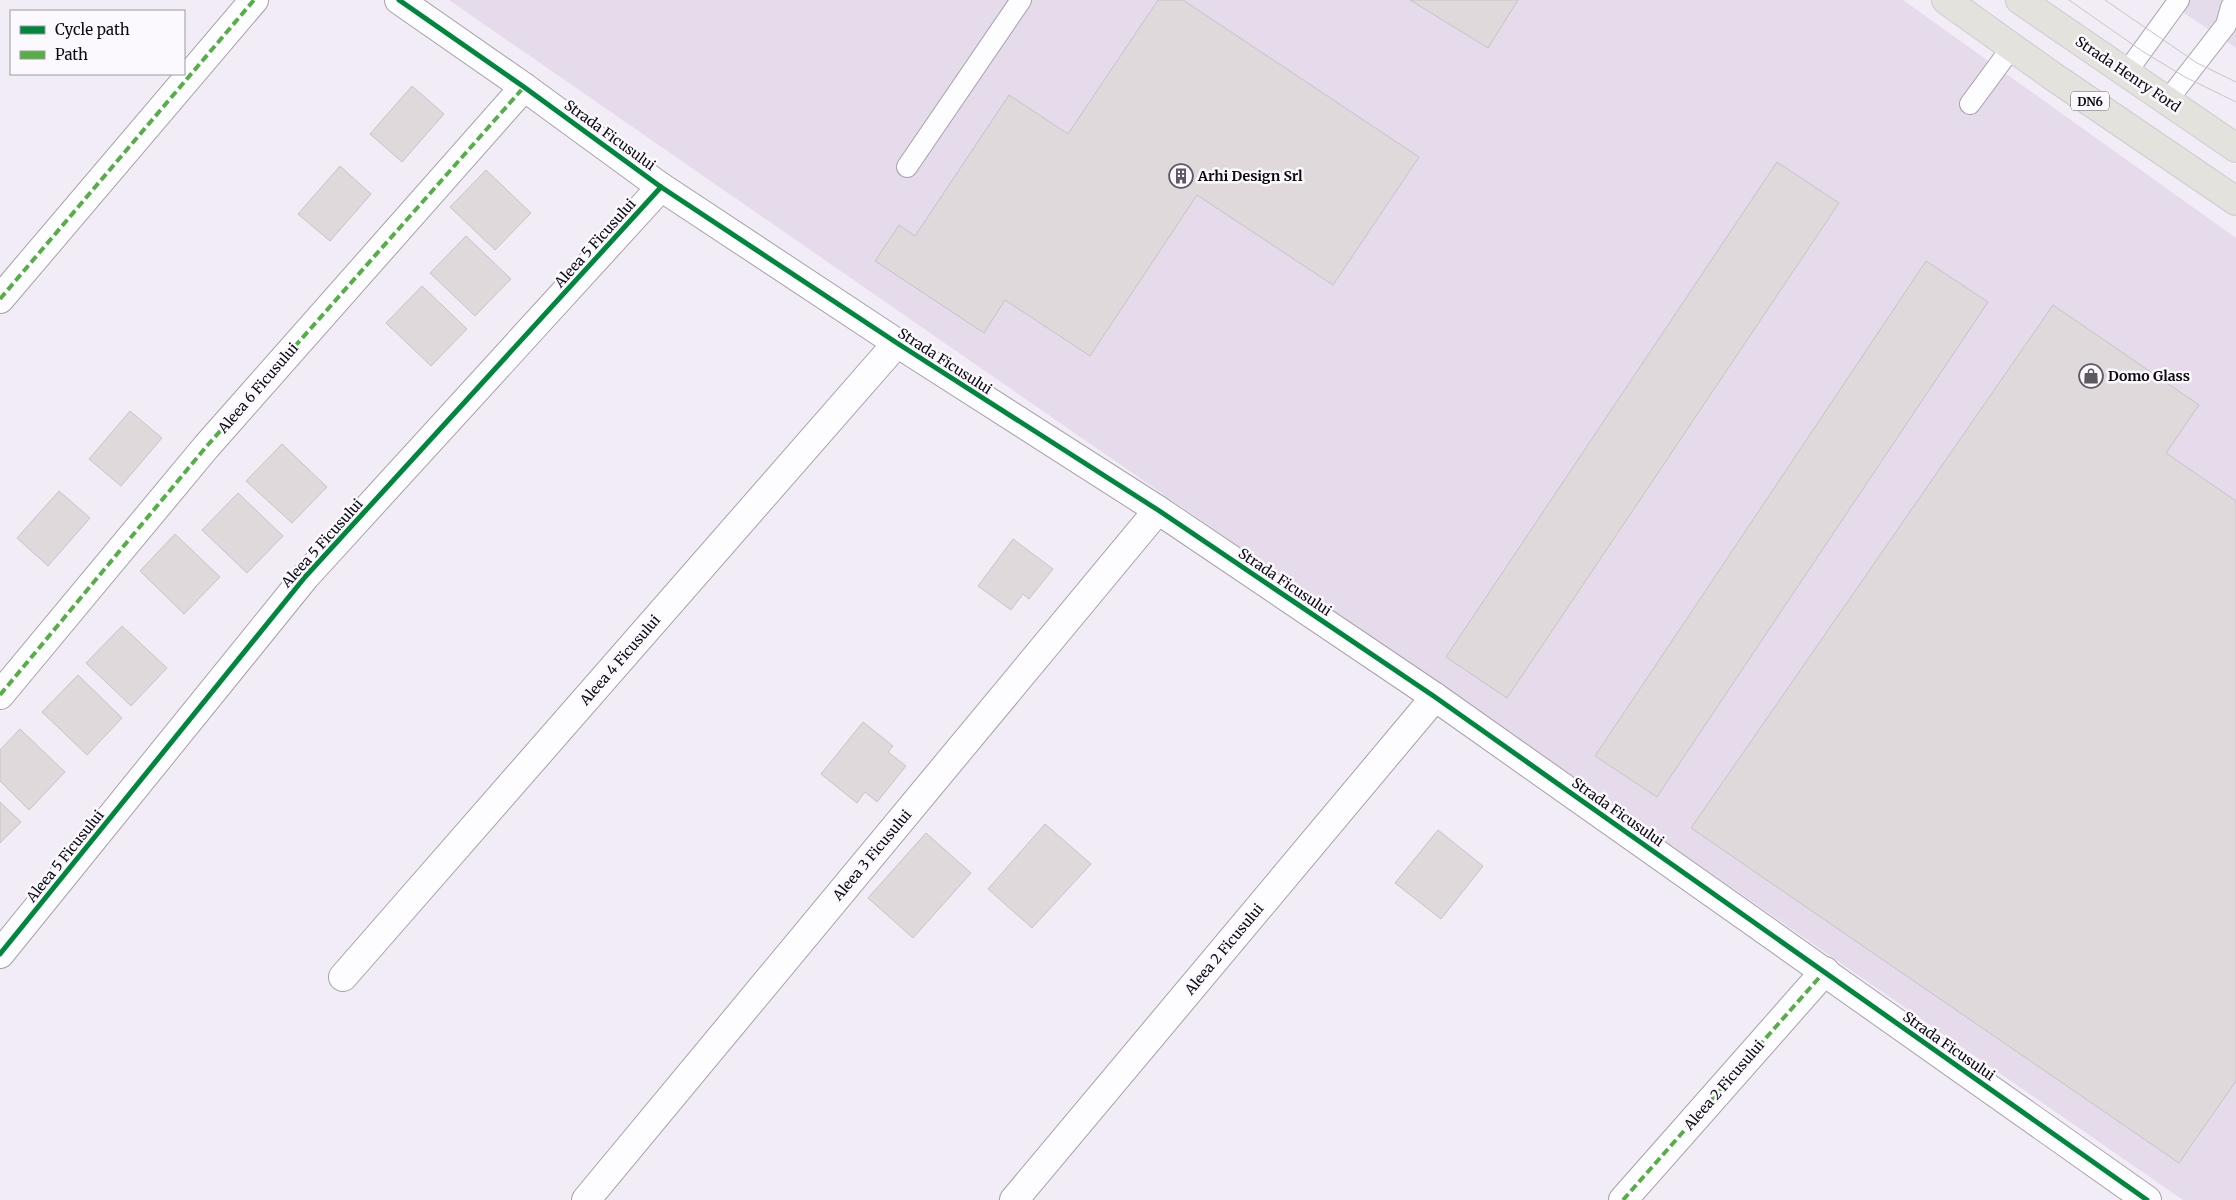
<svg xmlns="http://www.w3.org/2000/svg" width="2236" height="1200" font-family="Merriweather,serif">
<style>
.commercial{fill:#e5dbeb}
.industrial{fill:#e4dbeb}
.building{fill:#e0d9db;stroke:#cac2c4}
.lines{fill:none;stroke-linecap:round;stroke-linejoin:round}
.lane-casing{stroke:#a6a1aa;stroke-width:22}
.street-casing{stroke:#a6a1aa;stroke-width:30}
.primary-casing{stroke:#cfcbd1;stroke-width:30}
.lane{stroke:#fdfcfe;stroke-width:20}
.street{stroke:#fdfcfe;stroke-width:28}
.primary{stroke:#e4e2dd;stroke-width:28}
.tram{stroke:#c7c5c8;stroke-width:1}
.quiet{stroke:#54b044;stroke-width:4;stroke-dasharray:8 4;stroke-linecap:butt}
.cycleway-casing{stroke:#fbf9fe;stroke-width:8}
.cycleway{stroke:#00873e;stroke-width:5}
.labels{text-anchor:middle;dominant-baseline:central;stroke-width:5;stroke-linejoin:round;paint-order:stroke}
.shield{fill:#fbf9fe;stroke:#545158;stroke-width:1}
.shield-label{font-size:12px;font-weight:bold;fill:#0d0911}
.street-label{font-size:14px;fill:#0d0911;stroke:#fbf9fe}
.poi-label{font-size:14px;font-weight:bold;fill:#0d0911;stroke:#fbf9fe;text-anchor:start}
</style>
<rect width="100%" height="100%" fill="#f2ecf7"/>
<!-- commercial -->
<path class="commercial" d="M449,0H1903L2236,238V1200H2183Z"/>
<!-- industrial -->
<path class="industrial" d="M2165,0H2236V48L2171,4Z"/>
<!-- building -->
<g class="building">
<path d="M1158,0H1183L1419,157L1333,285L1197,195L1090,356L1005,300L984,333L875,261L899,225L915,236L1009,95L1068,134Z"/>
<path d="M1410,0H1518L1488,48Z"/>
<path d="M412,86L444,114L402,162L370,134Z"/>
<path d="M1777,162L1839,203L1507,698L1446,657Z"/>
<path d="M340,166L371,194L330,241L298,214Z"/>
<path d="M486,170L531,213L495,250L450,207Z"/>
<path d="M466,236L511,279L475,316L430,273Z"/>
<path d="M1926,261L1988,302L1657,797L1595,756Z"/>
<path d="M422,286L467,329L431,366L386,323Z"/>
<path d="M2053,305L2199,405L2166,453L2236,501V1081L2179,1163L1691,828Z"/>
<path d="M130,411L162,438L121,486L89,459Z"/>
<path d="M282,444L327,487L292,523L246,481Z"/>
<path d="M59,491L90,518L48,566L17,538Z"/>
<path d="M238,493L283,536L247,573L202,530Z"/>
<path d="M175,534L220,577L184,614L140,571Z"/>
<path d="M1013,539L1053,569L1029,599L1023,594L1011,610L978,586Z"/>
<path d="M122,626L167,668L131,706L86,663Z"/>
<path d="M78,675L122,718L87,755L42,712Z"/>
<path d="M863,722L893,746L888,752L906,766L877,802L865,792L857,803L821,774Z"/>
<path d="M20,729L65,772L29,810L0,781V750Z"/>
<path d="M0,802L21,822L0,843Z"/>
<path d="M1045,824L1091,864L1032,928L988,889Z"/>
<path d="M1438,830L1483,866L1441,919L1395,883Z"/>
<path d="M926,833L971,873L913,938L868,898Z"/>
</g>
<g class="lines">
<!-- lane casing -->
<g class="lane-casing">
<g id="lane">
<path d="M2126,73L2179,0"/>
<path d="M2167,101L2226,25L2231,7L2236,1"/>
<path d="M1970,104L2012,47"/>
<path d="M907,167L1021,0"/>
</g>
</g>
<!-- street casing -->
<g class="street-casing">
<g id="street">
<path d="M399,0L524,87L661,187L897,343L1158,510L1435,697L2147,1200"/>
<path d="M0,299L254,0"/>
<path d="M0,695L206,447L524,87"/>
<path d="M0,954L305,577L661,187"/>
<path d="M343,977L897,343"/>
<path d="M586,1200L1158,510"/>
<path d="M1014,1200L1435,697"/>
<path d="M1623,1200L1825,971"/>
</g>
</g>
<!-- primary casing -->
<g class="primary-casing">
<g id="primary">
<path d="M1946,0L2051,75L2236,201"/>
<path d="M2020,0L2236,148"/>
</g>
</g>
<!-- lane -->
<use href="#lane" class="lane"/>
<!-- street -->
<use href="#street" class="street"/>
<!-- primary -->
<use href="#primary" class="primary"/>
<!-- tram -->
<g class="tram">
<path d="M2069,0L2142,51L2185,77L2236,102"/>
<path d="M2105,0L2197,63L2236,82"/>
</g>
<!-- quiet -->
<g class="quiet">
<path d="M0,299L254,0"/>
<path d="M0,695L206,447L524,87"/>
<path d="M1623,1200L1825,971"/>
</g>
<!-- cycleway casing -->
<g class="cycleway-casing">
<g id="cycleway">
<path d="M399,0L524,87L661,187L897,343L1158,510L1435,697L2147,1200"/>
<path d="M0,954L305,577L661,187"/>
</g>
</g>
<!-- cycleway -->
<use href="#cycleway" class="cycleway"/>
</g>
<!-- icons -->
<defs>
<g id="building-ring" transform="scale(1.25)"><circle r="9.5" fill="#fbf9fe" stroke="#5d5862" stroke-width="1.5"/><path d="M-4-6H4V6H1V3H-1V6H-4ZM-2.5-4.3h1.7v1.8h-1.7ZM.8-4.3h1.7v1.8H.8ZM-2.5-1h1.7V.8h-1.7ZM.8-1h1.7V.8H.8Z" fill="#5d5862"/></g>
<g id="shop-ring" transform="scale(1.25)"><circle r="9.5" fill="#fbf9fe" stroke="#5d5862" stroke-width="1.5"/><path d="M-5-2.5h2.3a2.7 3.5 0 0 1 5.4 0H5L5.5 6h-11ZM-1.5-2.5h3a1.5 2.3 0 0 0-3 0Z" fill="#5d5862"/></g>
</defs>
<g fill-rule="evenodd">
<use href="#building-ring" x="1181" y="176"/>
<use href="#shop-ring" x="2091" y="376"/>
</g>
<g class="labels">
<!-- shield labels -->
<rect class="shield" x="2071" y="91.5" width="38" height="19" rx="4"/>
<g class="shield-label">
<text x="2090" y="101">DN6</text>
</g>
<!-- street labels -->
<g class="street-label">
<text transform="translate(2128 74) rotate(34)">Strada Henry Ford</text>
<text transform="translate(610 135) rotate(36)">Strada Ficusului</text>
<text transform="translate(595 243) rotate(-48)">Aleea 5 Ficusului</text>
<text transform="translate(945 361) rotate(33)">Strada Ficusului</text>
<text transform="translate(258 388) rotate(-49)">Aleea 6 Ficusului</text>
<text transform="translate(322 543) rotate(-48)">Aleea 5 Ficusului</text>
<text transform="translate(1285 582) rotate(34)">Strada Ficusului</text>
<text transform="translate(620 660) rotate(-49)">Aleea 4 Ficusului</text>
<text transform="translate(1618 812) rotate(35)">Strada Ficusului</text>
<text transform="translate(872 855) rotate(-50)">Aleea 3 Ficusului</text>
<text transform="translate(65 856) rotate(-51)">Aleea 5 Ficusului</text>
<text transform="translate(1224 949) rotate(-50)">Aleea 2 Ficusului</text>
<text transform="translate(1949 1046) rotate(35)">Strada Ficusului</text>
<text transform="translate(1724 1085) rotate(-49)">Aleea 2 Ficusului</text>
</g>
<!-- poi labels -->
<g class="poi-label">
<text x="1198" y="176">Arhi Design Srl</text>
<text x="2108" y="376">Domo Glass</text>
</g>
</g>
<!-- legend -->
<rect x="10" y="10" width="175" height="65" fill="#fbf9fe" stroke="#9c999f"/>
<rect x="20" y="26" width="25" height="8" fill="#00873e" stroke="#9c999f"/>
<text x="55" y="35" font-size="15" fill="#0d0911">Cycle path</text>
<rect x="20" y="51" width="25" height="8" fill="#54b044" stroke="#9c999f"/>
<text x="55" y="60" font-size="15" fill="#0d0911">Path</text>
</svg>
